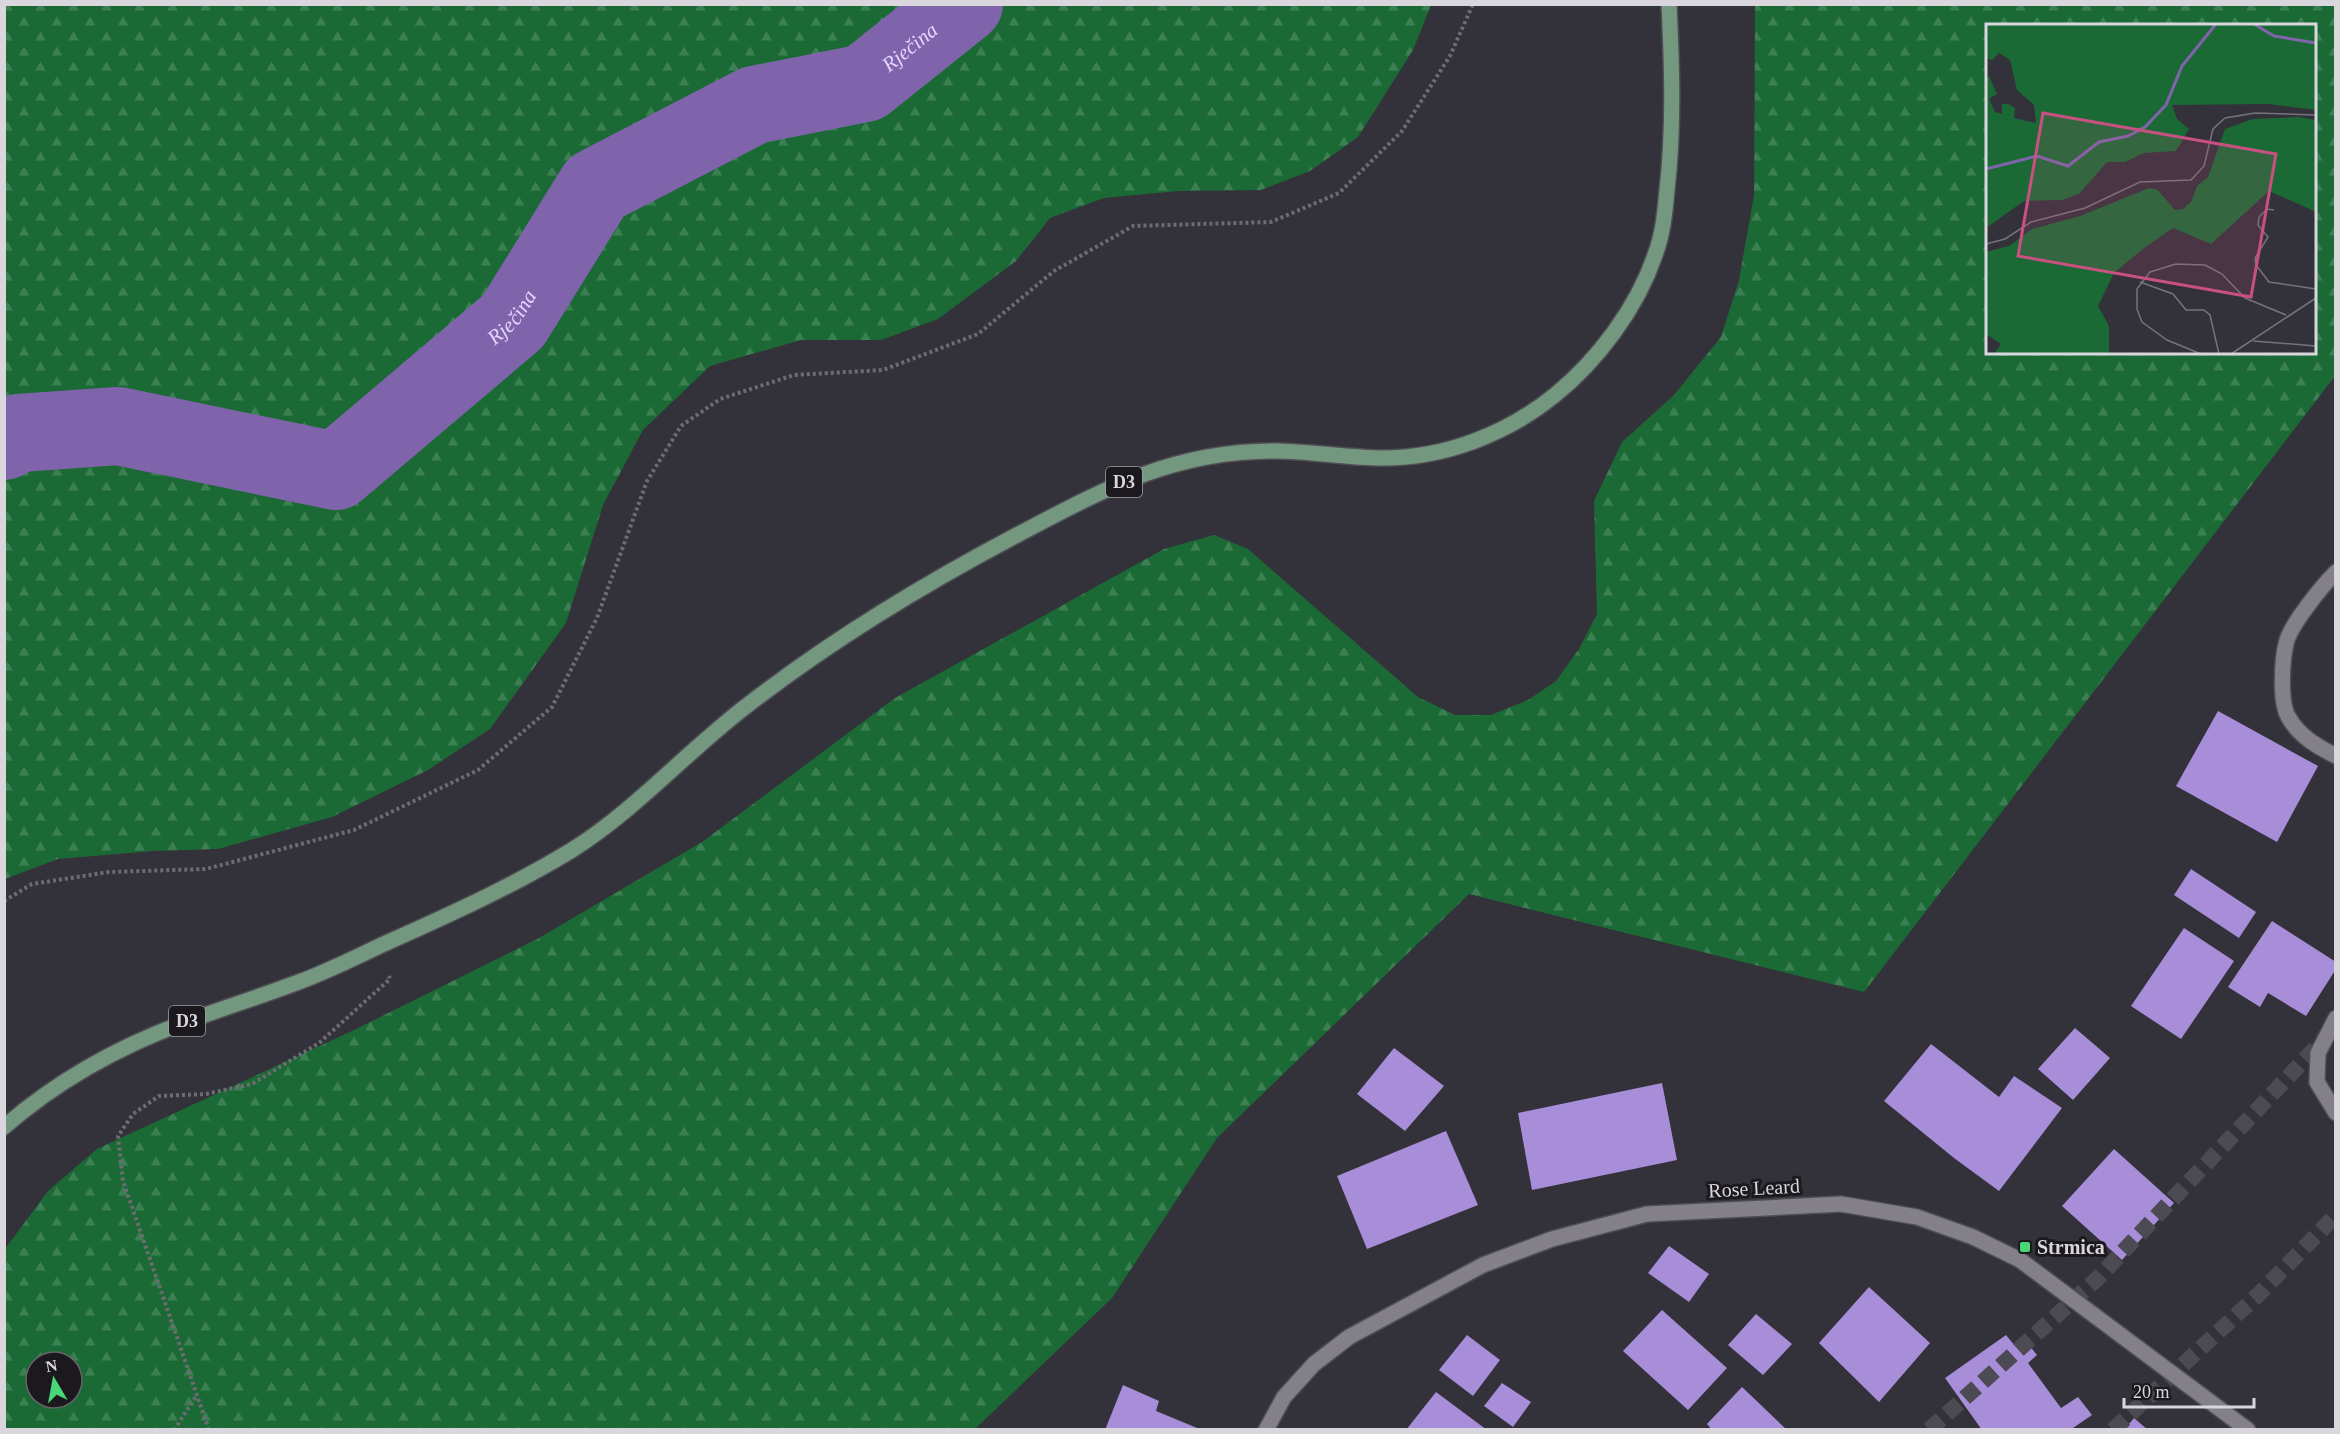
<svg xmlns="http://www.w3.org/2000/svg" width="2340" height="1434" font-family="Georgia,serif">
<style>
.forest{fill:url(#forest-firs);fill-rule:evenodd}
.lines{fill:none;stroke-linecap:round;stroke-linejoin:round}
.river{stroke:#7f64ac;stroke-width:78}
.building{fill:#a88dd9}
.trunk-tunnel{stroke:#4c4a52;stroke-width:16;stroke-dasharray:16 8;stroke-linecap:butt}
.minor-casing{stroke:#504e55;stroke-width:18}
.primary-casing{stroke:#504e55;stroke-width:18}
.path{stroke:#6e6c73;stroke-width:4;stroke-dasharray:3 3;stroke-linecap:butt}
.minor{stroke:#83808a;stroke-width:15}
.primary{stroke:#73987f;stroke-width:15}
.poi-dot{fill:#4ad677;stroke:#1b191d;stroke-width:2}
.labels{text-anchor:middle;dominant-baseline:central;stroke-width:6;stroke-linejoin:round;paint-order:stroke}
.shield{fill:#1b191d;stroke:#a09ea3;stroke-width:1.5}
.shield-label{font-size:18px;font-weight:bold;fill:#d9d7dd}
.street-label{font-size:20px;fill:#d9d7dd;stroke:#1b191d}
.poi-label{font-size:20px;font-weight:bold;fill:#d9d7dd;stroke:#1b191d;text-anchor:start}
.water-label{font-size:21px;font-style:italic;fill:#e2d5fe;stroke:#1b191d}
.inset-river{fill:none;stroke:#7f64ac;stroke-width:3}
.inset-road{fill:none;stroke:#75737b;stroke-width:1.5}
.view{fill:#c95182;fill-opacity:0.15;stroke:#c95182;stroke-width:3}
.inset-edge{fill:none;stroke:#d9d7dd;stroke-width:3}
</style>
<defs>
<pattern id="forest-firs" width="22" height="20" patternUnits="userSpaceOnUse" patternTransform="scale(1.5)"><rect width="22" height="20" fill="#1b6a36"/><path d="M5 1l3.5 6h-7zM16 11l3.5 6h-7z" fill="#3c7f53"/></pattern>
</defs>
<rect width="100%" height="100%" fill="#333139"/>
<!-- forest -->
<g class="forest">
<path d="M5,4H1431V5L1413,50L1358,137L1310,171L1261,190L1178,191L1104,198L1050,218L1016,261L938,319L881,340H801L710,366L643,430L603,505L566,623L490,729L428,770L332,817L218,849L153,851L58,859L5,879Z"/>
<path d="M1755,5H2335V376L1864,992L1469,894L1217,1138L1112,1298L975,1429H5V1249L48,1191L97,1149L354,1030L539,938L702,842L895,698L1164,549L1214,535L1248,549L1418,697L1455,715H1491L1528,700L1556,681L1579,649L1597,614L1594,501L1622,442L1674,395L1721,337L1739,280L1754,195ZM1988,26H2314V352H1988ZM36,1362H72V1398H36Z"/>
</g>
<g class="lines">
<!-- river -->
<path class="river" id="s1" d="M4,441L19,433L118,426L336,471L513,321L596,187L754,105L865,83L964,4"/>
</g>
<!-- building -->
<g class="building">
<path d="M2218,711L2318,766L2277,842L2176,786Z"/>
<path d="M2191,869L2256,912L2239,938L2174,895Z"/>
<path d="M2272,921L2336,962V969L2306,1016L2268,993L2260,1007L2228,987Z"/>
<path d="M2184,928L2234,961L2181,1039L2131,1006Z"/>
<path d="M2075,1028L2110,1058L2073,1100L2038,1069Z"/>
<path d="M1931,1044L1999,1097L2014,1076L2062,1108L1999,1191L1954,1158L1884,1101Z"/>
<path d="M1394,1048L1444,1086L1405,1131L1357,1094Z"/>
<path d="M1662,1083L1677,1160L1532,1190L1518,1113Z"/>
<path d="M1446,1131L1478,1205L1367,1249L1337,1176Z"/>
<path d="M2114,1149L2174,1203L2122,1260L2062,1206Z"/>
<path d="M1669,1246L1709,1274L1689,1302L1648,1273Z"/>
<path d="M1869,1287L1930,1343L1879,1402L1819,1343Z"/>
<path d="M1662,1310L1727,1368L1688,1410L1623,1351Z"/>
<path d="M1756,1314L1792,1344L1763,1375L1728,1345Z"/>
<path d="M1467,1335L1500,1360L1473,1396L1439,1370Z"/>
<path d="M2006,1335L2015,1346L2024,1339L2037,1355L2028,1363L2061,1408L2078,1397L2092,1415L2073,1428L2074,1430H1982L1945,1378Z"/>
<path d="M1502,1383L1531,1402L1513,1427L1484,1406Z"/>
<path d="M1123,1385L1159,1401L1156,1411L1202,1430H1105Z"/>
<path d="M1742,1387L1787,1430H1712L1707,1424Z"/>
<path d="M1436,1392L1487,1430H1406Z"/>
<path d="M2134,1418L2148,1430H2124Z"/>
</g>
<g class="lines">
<!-- trunk-tunnel -->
<g class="trunk-tunnel">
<path d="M1929,1430L2097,1279L2325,1038"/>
<path d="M2113,1430L2259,1294L2336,1215"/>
</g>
<!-- minor casing -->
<g class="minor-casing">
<g id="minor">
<path d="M2336,572C2322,586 2293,622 2287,640C2282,657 2279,703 2289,718C2299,736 2318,747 2336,756"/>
<path d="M2336,1018L2318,1053L2317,1082L2336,1113"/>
<path d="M1266,1430L1284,1397L1314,1364L1349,1337L1483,1265L1552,1239L1647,1214L1841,1204L1917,1217L1973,1237L2020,1260L2248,1430"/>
</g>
</g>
<!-- primary casing -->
<g class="primary-casing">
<path id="primary" d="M4,1127C57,1081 118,1047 183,1023C220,1009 259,997 296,983C327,972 356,957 386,943C449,915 513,886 572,850C637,809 688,750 749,704C832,640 924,584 1017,535C1059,513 1101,490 1145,474C1186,459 1231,451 1274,451C1310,451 1347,458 1383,458C1445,458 1507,434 1555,395C1598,360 1637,308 1655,255C1663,234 1665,212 1667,190C1674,128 1672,67 1669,4"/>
</g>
<!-- path -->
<g class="path">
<path d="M4,901L32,884L109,872L206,869L354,830L478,770L552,707L597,618L647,481L681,426L720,399L794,375L883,370L978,334L1054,271L1133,226L1271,222L1339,193L1402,131L1450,56L1473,4"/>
<path d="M174,1430L197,1395"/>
<path d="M209,1430L123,1181L118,1136L133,1114L159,1096L206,1094L252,1084L319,1043L390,979L389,976"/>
</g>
<!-- minor -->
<use href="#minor" class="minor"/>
<!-- primary -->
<use href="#primary" class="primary"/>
</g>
<!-- markers -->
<rect class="poi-dot" x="2019" y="1241" width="12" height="12" rx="3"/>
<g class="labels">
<!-- shield labels -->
<g class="shield">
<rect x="1106" y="467" width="36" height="30" rx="4.5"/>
<rect x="169" y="1006" width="36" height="30" rx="4.5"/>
</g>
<g class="shield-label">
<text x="1124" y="482">D3</text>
<text x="187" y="1021">D3</text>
</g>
<!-- street labels -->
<g class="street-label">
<text transform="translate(1754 1188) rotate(-3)">Rose Leard</text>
</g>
<!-- poi labels -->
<g class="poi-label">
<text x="2037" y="1247">Strmica</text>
</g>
<!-- water labels -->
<g class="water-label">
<text stroke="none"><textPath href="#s1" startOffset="1077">Rječina</textPath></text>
<text stroke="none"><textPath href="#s1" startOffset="573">Rječina</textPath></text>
</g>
</g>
<!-- overview -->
<g transform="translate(1986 24)">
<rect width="330" height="330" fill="#333139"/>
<path d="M0,0H330V86L282,80L186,81L191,95L203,105L190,127L158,129L139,138H121L93,170L76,176L38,177L0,204V55L3,52L11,70L3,75L9,88L16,90V80H22L29,84L28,94L50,99L48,81L31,66L24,36L13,29L6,36L0,34ZM313,93L330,96V188L283,167L225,220L187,204L158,224L128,249L112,282L123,302V330H8L15,320L0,310V228L23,222L46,205L94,192L163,164L172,166L189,186L197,185L205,178L211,162L222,153L239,105L267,95Z" fill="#1b6a36"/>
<path class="inset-river" d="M268,0L288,12L330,19M0,145L51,132L82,142L113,118L142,112L159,103L180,81L196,42L230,0"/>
<path class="inset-road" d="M288,186L281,185L273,193L272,201L282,213L269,234L270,241L283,258L330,265M0,220L19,215L45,198L99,184L154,158L205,156L218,142L227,105L239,94L269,89L330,91M154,258L187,270L200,286H218L224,291L233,330M267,317L330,322M215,330L181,316L156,298L151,285V265L164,248L190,240L219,241L236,250L259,274L300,291M245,330L330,274"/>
<path class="view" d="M57,89L290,130L265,273L32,232Z"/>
<rect width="330" height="330" class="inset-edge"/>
</g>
<!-- border -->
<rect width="2340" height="1434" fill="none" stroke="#d9d7dd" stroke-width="12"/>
<!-- north arrow -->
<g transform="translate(54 1380) rotate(350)"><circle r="28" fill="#1b191d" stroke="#67656a" stroke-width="1.5"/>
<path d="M0-4.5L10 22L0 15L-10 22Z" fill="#4ad677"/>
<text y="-9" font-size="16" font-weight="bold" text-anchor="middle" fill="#d9d7dd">N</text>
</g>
<!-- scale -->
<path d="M2124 1398v9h130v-9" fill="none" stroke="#d9d7dd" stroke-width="3"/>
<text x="2133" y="1398" font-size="18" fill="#d9d7dd" stroke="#1b191d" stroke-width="4.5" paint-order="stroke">20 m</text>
</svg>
